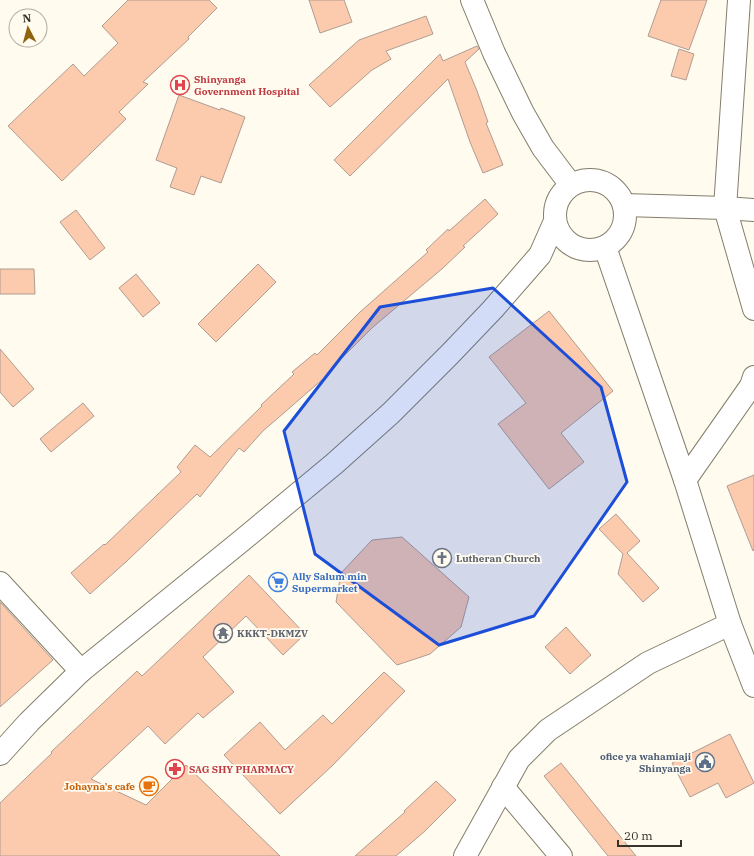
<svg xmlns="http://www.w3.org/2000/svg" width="754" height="856" font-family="'IBM Plex Serif',serif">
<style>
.building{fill:#fccbae;stroke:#b09c91}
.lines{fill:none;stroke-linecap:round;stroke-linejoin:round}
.minor-casing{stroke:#837e6b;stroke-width:24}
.minor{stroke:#fff;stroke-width:22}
.marked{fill:#1d4ed8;fill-opacity:0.2;stroke:#1d4ed8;stroke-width:3;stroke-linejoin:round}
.labels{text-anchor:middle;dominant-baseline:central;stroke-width:3.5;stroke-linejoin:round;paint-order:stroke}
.health-label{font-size:10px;font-weight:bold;fill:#be3a42;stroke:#fffbef;text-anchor:start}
.worship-label{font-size:10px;font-weight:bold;fill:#5b616d;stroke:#fffbef;text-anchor:start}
.shop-label{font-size:10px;font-weight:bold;fill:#366cbe;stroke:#fffbef;text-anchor:start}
.service-label{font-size:10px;font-weight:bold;fill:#4e5e75;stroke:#fffbef;text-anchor:end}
.food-label{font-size:10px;font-weight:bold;fill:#c56008;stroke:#fffbef;text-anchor:end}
</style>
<rect width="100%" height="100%" fill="#fffbef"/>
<!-- building -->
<g class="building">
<path d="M128,0H209L217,8L188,37L189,39L143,82L148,84L119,112L126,119L62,181L8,126L73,64L84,76L118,43L102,26Z"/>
<path d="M309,0H344L352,22L320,33Z"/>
<path d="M661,0H707L689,50L648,36Z"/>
<path d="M426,16L433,34L386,51L391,59L372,70L330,107L309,85L359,40Z"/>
<path d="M477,46L479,49L465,62L477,91L488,122L486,123L503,165L483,173L470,142L448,79L350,176L334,160L440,54L443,61Z"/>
<path d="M679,49L694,54L686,80L671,76Z"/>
<path d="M179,95L220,110L221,108L245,117L221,183L201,176L194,195L170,187L177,168L156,160Z"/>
<path d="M485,199L498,214L463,246L465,247L443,268L373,327L330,370L331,372L263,431L244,452L239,448L200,497L197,494L127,561L90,594L71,573L104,544L105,545L181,472L177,467L195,445L210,457L262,406L261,405L294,374L292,372L315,353L317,355L360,312L428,252L426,250L448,229L449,231Z"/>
<path d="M76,210L105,248L90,260L60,222Z"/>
<path d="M258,264L276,282L216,342L198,324Z"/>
<path d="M0,269H34L35,294H0Z"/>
<path d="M136,274L160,303L143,317L119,288Z"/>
<path d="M549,311L613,391L561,433L584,462L549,489L498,424L526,403L489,357Z"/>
<path d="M0,349L34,389L13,407L0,392Z"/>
<path d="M83,403L94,416L51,452L40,439Z"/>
<path d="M754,475V550L753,551L727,486Z"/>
<path d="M616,514L640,541L627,553L659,588L643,602L618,574L623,554L599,529Z"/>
<path d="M402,537L469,597L461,627L430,654L397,665L336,602L341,573L372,540Z"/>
<path d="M249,575L305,634L283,655L246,616L203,657L234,692L203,718L198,713L165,744L148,726L91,779L146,805L186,765L280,856H0V803L52,753L51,752L137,671L142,676Z"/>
<path d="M0,602L53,660L0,707Z"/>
<path d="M566,627L591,655L570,674L545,647Z"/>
<path d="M384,672L405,691L332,766L280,814L224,755L260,722L285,750L323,715L332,724Z"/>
<path d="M730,734L754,783L726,798L718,783L690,797L672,763Z"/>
<path d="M561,763L636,856H608L544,776Z"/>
<path d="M436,781L456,800L425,831L396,856H355L405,812L404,811Z"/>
</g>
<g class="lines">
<!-- minor casing -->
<g class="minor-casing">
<g id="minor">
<path d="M472,0L494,53L523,113L543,148L571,185"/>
<path d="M739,0L725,208L754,309"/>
<circle cx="590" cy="215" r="35"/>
<path d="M624,205L725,208L754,210"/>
<path d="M605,247L685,480L730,624L754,686"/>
<path d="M685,480L751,386L754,377"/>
<path d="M0,583L81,671"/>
<path d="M0,754L29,722L81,671L240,542L334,464L391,413L450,354L493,309L540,255L555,221"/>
<path d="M503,787L561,856"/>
<path d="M465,856L519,759L548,730L648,663L730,624"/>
</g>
</g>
<!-- minor -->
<use href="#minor" class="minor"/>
</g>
<!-- marked area -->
<path class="marked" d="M493,288L601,387L627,482L534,616L439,645L315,554L284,431L380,307Z"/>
<!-- icons -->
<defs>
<g id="hospital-ring" transform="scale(1)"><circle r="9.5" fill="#fffbef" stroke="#e0444e" stroke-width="1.5"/><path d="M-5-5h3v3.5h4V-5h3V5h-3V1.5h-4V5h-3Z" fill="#e0444e"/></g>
<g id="church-ring" transform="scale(1)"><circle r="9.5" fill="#fffbef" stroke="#6b7280" stroke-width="1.5"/><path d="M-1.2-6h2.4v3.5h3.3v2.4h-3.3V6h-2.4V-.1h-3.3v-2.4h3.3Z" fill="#6b7280"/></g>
<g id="supermarket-ring" transform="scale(1)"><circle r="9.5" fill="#fffbef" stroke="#3f7fe0" stroke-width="1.5"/><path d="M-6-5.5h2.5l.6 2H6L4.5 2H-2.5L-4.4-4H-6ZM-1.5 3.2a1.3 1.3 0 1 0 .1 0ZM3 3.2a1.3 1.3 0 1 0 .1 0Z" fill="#3f7fe0"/></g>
<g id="temple-ring" transform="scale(1)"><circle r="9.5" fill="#fffbef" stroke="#6b7280" stroke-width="1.5"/><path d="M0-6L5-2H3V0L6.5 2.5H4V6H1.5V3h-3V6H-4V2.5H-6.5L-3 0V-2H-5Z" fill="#6b7280"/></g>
<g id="civic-ring" transform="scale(1)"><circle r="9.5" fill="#fffbef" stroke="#5c6f8a" stroke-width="1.5"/><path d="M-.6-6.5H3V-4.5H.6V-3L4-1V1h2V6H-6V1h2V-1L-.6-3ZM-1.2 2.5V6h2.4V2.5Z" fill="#5c6f8a"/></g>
<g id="pharmacy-ring" transform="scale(1)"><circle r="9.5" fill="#fffbef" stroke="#e0444e" stroke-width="1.5"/><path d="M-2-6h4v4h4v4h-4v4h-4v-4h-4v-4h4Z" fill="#e0444e"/></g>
<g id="cafe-ring" transform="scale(1)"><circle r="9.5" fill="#fffbef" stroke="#e8710a" stroke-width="1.5"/><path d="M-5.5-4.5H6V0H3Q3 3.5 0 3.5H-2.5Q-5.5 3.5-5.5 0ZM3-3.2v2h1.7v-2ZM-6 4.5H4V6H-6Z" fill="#e8710a"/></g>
</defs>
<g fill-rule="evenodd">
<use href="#hospital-ring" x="180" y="85"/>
<use href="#church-ring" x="442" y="558"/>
<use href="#supermarket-ring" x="278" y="582"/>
<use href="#temple-ring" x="223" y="633"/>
<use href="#civic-ring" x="705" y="762"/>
<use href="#pharmacy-ring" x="175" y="769"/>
<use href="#cafe-ring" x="149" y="786"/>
</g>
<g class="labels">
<!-- health labels -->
<g class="health-label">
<text x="194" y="79">Shinyanga<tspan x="194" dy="12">Government Hospital</tspan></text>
<text x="189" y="769">SAG SHY PHARMACY</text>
</g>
<!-- worship labels -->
<g class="worship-label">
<text x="456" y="558">Lutheran Church</text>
<text x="237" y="633">KKKT-DKMZV</text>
</g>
<!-- shop labels -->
<g class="shop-label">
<text x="292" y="576">Ally Salum min<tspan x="292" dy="12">Supermarket</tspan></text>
</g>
<!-- service labels -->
<g class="service-label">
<text x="691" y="756">ofice ya wahamiaji<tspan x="691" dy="12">Shinyanga</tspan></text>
</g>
<!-- food labels -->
<g class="food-label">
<text x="135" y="786">Johayna's cafe</text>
</g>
</g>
<!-- north arrow -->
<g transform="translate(28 28) rotate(354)"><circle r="19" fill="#fffbef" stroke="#afaba1"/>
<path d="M0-3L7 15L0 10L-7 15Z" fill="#90630c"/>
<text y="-6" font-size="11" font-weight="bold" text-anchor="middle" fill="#36332b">N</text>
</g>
<!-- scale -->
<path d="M618 840v6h63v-6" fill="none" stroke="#36332b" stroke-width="2"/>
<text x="624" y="840" font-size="12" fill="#36332b" stroke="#fffbef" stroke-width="3" paint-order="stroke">20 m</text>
</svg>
